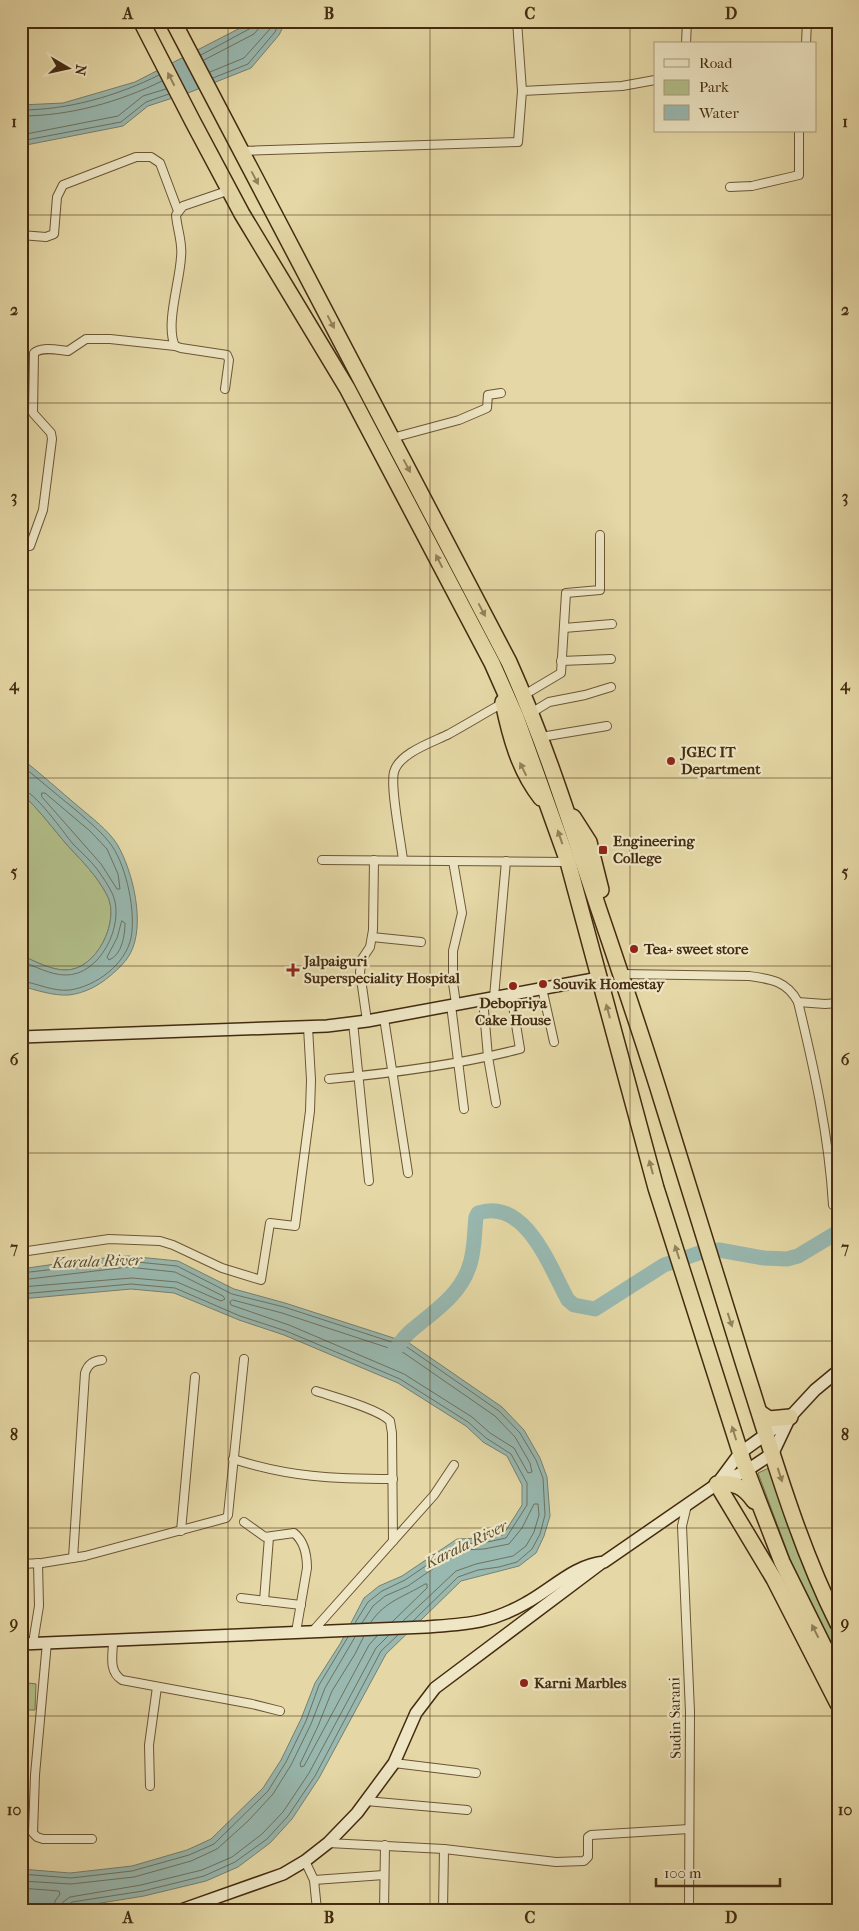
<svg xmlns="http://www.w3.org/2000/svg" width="859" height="1931" font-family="'IM FELL French Canon',serif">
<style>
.green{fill:#b2bf89;stroke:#7b754c}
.water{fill:#98b8b0;stroke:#768070}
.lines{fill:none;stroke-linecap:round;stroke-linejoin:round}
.shore{stroke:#6e7260;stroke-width:1}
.river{stroke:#98b8b0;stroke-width:15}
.street-casing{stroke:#6c5635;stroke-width:10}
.secondary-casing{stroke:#442b0f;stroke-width:14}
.highway-casing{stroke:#442b0f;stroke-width:18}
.street{stroke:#eee6c5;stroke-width:8}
.secondary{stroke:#eee6c5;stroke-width:11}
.highway{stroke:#e5d8a6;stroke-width:15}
.oneway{fill:#94825a}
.grid{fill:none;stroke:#442b0f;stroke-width:1;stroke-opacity:0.55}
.poi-dot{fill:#8f2418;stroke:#eee6c5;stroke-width:2}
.labels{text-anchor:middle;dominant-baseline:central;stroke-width:4.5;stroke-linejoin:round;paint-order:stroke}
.poi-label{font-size:15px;font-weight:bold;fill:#442b0f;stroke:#eee6c5;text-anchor:start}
.street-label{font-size:15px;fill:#442b0f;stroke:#eee6c5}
.water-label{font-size:16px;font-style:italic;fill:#594e37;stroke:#eee6c5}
.neatline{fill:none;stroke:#442b0f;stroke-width:2}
.grid-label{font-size:16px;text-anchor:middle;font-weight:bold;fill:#442b0f}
</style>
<rect width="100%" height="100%" fill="#e5d8a6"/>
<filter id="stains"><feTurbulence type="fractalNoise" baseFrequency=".004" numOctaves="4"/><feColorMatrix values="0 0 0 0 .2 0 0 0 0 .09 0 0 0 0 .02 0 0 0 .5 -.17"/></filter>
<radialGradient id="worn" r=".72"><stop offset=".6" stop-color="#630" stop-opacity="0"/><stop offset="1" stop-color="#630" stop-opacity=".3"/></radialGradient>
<!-- green -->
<g class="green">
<path d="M21,793C39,809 53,829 69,847C83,862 97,876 107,895C121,921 96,971 65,970C51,970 34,961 21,955Z"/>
<path d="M771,1467L819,1593L838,1632V1662L805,1599L758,1473Z"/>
<path d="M21,1682L36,1684L35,1710H21Z"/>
</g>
<!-- water -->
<g class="water">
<path d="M249,21H286L279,35L251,68L188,93L148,106L123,126L21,146V105L63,103L135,82L248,24Z"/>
<path d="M21,758C41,774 60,791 79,807C92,818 108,830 117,844C133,871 146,925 130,954C125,963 118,969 110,976C98,986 85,993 69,995C53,996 36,990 21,986V955C34,961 51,970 65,970C96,971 121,921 107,895C97,876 83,862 69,847C53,829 39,809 21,793Z"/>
<path d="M128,1256L178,1261L234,1289L285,1303L409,1343L502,1407L524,1430L540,1458L547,1477L550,1516L544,1536L536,1553L519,1566L461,1581L386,1654L319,1778L292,1819L270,1843L238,1867L206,1881L144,1896L58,1910L21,1908V1869L70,1873L132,1866L187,1850L211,1839L263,1788L281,1760L301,1719L315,1683L340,1644L364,1598L379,1586L402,1576L457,1539L483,1538L503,1535L522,1505V1485L507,1456L483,1442L466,1426L398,1383L284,1335L239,1320L174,1293L131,1289L21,1299V1269L83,1260Z"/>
</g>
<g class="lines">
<!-- shore -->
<g class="shore">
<path d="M201,55L251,28L254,21"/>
<path d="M204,60L254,34L259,28L260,21"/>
<path d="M210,72L244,58L270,29L273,21"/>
<path d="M213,78L248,64L275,32L280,21"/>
<path d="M21,110C68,110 117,96 159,75"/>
<path d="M21,116C70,116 119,102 162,81"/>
<path d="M21,135L118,116L143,96L166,89"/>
<path d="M21,141L121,122L146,102L169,94"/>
<path d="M21,765C40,780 58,796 77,811C89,822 103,833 112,846C127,868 136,913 131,938C125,965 96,986 70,990C53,992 37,983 21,981"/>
<path d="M21,789C35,791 63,832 73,844C81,852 90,860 97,869C102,876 109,886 113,895C125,925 100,976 65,975C51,975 34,966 21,961"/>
<path d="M42,793H45L90,831L107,849L118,874L120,889H117L101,864L42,797Z"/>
<path d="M122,921L125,923C125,935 122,955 109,960L107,957L117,938Z"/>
<path d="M21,1273L127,1261L177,1266L232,1294L284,1307L407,1347L499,1411L520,1433L536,1460L543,1478L545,1515L540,1534L532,1549L517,1562L499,1567L478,1570L458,1577L413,1621"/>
<path d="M21,1280L128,1267L175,1272L223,1296L225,1299L221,1301L177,1282L132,1278L21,1287"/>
<path d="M21,1294L131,1284L175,1288L240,1316L286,1331L400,1379L468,1422L486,1438L511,1454L527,1483V1505L506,1538L483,1543L458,1544L405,1580L382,1591L368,1602L355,1623"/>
<path d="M233,1300L282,1313L404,1353L495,1416L515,1437L530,1463L532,1472L528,1473L514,1448L490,1433L472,1417L404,1374L289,1325L231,1305L230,1302Z"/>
<path d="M371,1622C385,1601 404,1597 425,1584H427V1588L392,1622"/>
<path d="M362,1623L373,1606L385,1596L408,1586L460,1550L484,1549L509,1544L522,1528L534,1504H538L539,1515L534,1532L526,1546L513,1556L476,1564L456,1571L403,1621"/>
<path d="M364,1636L355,1654L332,1691L318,1726L300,1764L301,1767L304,1766L369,1645L377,1636"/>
<path d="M21,1874L71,1878L132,1871L189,1855L214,1844L268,1791L286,1762L306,1721L319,1685L348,1637"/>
<path d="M21,1881L71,1884L134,1877L191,1861L217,1849L248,1821L273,1794L291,1765L311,1724L325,1688L355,1637"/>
<path d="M21,1888L59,1891L60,1894L55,1901L54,1910"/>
<path d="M61,1910L63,1902L70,1897L141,1885L202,1870L232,1857L262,1834L283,1812L309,1773L376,1648L389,1635"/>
<path d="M67,1910L68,1905L72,1902L143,1891L204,1876L235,1862L267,1839L288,1816L315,1776L381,1651L398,1635"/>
</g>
<!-- river -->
<path class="river" d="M390,1357C397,1348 403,1337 412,1330C433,1312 460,1295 469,1267C475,1251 474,1234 476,1217L478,1213C526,1197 550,1268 568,1300L574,1305L595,1309L664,1265L702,1252L719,1250L764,1258L787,1259L798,1256L838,1232"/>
<!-- street casing -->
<g class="street-casing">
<g id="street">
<path d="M517,21L522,91"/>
<path d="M686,44L687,21"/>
<path d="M806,44L807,21"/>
<path d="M241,151L518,142L522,91L622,86L655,80"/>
<path d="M730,187L752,186L799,175V131"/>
<path d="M21,235L46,237L54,234L57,197L63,185L136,157H151L160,163L178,211"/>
<path d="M225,389L229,360L227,355L181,348L175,346C165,325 180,281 181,257C183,243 177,229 176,215L183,206L230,190"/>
<path d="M392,438L459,420L487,408L488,395L501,393"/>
<path d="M30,546L43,510L52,439L51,433L33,413L34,353C42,346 58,350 68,351L86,339H110L175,346"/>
<path d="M564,628L612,624"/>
<path d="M561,661L611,659"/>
<path d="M524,695L561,673L566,593L600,590V535"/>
<path d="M531,713L549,702L585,695L611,687"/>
<path d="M541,737L607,726"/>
<path d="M322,860L568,862"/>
<path d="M403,860C401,842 390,787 394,772C399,753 433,742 449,734C467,724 485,713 503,703"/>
<path d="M453,861L462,913L453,951V983L456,1004"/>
<path d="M372,937L421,942"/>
<path d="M621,974L749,976C771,979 787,981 798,1002L825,1004L838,1003"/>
<path d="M542,988L554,1042"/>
<path d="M494,997L506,861"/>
<path d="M483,999L488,1057L496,1103"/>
<path d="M798,1002C814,1068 829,1136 833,1205"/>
<path d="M451,1005L464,1109"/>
<path d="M384,1018L408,1173"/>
<path d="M367,1021L360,972L362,959L370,947L373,930L374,860"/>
<path d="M353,1022L369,1181"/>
<path d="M329,1079C394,1073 458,1065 520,1049L511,994"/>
<path d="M21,1252L109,1239L160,1241L173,1245L222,1268L261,1280L270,1223L295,1226L310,1111L311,1080L308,1027"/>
<path d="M316,1391C334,1397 379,1409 390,1421L392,1433L393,1541"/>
<path d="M233,1459C290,1477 333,1479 393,1479"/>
<path d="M687,1505L682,1526L690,1712L689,1910"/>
<path d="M244,1522L265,1537L294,1533C304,1541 307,1556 307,1568L296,1632"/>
<path d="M181,1531L195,1377"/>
<path d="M73,1558L85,1373C88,1364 93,1361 102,1360"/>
<path d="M21,1564L42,1563L85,1556L226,1518L228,1515L244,1359"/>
<path d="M241,1598L301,1605"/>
<path d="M264,1601L269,1537"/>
<path d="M312,1632L434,1495L454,1465"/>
<path d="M113,1641C113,1655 108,1671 122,1680L252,1704L280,1711"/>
<path d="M47,1642L35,1775L33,1833L37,1837L43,1839H92"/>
<path d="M33,1643L39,1606L38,1563"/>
<path d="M394,1763L476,1773"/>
<path d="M150,1786L149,1745L157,1687"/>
<path d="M366,1801L467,1810"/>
<path d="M328,1843L444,1849L556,1862L584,1861L588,1857V1837L591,1835L689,1829"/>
<path d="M305,1861L314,1880L317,1910"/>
<path d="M314,1880L384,1875"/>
<path d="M384,1910L385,1845"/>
<path d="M443,1910L444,1849"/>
</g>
</g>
<!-- secondary casing -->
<g class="secondary-casing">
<g id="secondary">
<path d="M21,1037L327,1026L367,1021L599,978"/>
<path d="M790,1417L773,1453L746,1471L717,1484L740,1453L790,1417L815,1390L838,1371"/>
<path d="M21,1644L426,1627C466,1624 489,1624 526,1603C552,1589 574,1565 604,1562L717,1484"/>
<path d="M181,1910L283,1874L305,1861L328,1843L357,1813L394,1763L416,1713L435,1688L600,1564"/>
</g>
</g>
<!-- highway casing -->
<g class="highway-casing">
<g id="highway">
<path d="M141,21L193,122L242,214L347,388L492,663L516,717L568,862L656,1188L743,1461L782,1562L838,1675"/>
<path d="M173,21L509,662C545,742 571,825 598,907C620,972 642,1036 662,1101C689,1189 716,1277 744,1365C772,1452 797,1542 838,1624"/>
<path d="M503,702C510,736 519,770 541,798"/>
<path d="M573,817L589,842L601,890"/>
<path d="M760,1413L769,1419L790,1417"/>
<path d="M754,1501C744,1487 735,1482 717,1484L774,1579L838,1704"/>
</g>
</g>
<!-- street -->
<use href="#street" class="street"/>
<!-- secondary -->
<use href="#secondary" class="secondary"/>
<!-- highway -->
<use href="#highway" class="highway"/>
</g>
<!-- one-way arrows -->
<defs><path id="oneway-solid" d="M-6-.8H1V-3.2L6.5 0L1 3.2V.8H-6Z" transform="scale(1.25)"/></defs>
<g class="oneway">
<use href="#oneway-solid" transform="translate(171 79) rotate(-117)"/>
<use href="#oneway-solid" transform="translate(255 178) rotate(62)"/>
<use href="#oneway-solid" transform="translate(331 322) rotate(62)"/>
<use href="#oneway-solid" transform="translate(407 466) rotate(62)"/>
<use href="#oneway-solid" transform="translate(439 561) rotate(-117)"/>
<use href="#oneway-solid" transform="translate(482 610) rotate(62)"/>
<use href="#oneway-solid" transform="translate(523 769) rotate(-116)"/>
<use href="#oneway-solid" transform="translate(560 837) rotate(-109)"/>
<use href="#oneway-solid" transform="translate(608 1011) rotate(-105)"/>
<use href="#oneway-solid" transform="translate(651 1167) rotate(-105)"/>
<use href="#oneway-solid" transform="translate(677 1252) rotate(-108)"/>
<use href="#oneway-solid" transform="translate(730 1320) rotate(72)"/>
<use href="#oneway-solid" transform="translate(734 1433) rotate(-107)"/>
<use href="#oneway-solid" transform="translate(780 1475) rotate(72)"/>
<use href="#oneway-solid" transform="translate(815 1631) rotate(-117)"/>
</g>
<!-- grid -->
<path class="grid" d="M228,21V1910M430,21V1910M630,21V1910M21,215H838M21,403H838M21,590H838M21,778H838M21,966H838M21,1153H838M21,1341H838M21,1528H838M21,1716H838"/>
<!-- markers -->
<g class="poi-dot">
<circle cx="671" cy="761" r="5"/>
<rect x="598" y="845" width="10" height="10" rx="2.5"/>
<circle cx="634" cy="949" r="5"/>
<path d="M290.5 962.5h5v5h5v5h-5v5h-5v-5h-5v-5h5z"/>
<circle cx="543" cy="984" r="5"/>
<circle cx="513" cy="986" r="5"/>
<circle cx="524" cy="1683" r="5"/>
</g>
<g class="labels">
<!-- poi labels -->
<g class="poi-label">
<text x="681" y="752">JGEC IT<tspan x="681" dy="17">Department</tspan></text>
<text x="613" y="841">Engineering<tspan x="613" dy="17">College</tspan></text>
<text x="644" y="949">Tea+ sweet store</text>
<text x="304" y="961">Jalpaiguri<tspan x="304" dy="17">Superspeciality Hospital</tspan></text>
<text x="553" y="984">Souvik Homestay</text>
<text x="513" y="1003" text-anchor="middle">Debopriya<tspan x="513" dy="17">Cake House</tspan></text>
<text x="534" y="1683">Karni Marbles</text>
</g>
<!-- street labels -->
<g class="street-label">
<text transform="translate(675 1718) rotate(-91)">Sudin Sarani</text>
</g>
<!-- water labels -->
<g class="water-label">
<text transform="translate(97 1261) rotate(-2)">Karala River</text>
<text transform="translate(466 1544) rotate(-26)">Karala River</text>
</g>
</g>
<!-- margin -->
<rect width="859" height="1931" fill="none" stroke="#e5d8a6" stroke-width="55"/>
<!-- legend -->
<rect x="654" y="42" width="162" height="90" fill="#eee6c5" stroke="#aa9b7c"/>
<rect x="664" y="59" width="25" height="8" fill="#eee6c5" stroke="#aa9b7c"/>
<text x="699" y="68" font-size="15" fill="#442b0f">Road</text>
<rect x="664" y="80" width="25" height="15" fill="#b2bf89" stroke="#aa9b7c"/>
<text x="699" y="92" font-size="15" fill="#442b0f">Park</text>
<rect x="664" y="105" width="25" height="15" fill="#98b8b0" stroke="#aa9b7c"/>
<text x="699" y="118" font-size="15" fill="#442b0f">Water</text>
<!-- north arrow -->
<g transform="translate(68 68) rotate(99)" stroke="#eee6c5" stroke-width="4" paint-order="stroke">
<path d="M0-4L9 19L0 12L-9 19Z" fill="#442b0f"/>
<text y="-8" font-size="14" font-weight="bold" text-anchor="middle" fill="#442b0f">N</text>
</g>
<!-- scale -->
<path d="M656 1878v8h124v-8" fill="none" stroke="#442b0f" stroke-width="2.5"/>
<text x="664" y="1878" font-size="15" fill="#442b0f" stroke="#eee6c5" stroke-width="4" paint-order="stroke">100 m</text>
<rect x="28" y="28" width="804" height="1876" class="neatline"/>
<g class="grid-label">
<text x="128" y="19">A</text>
<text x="329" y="19">B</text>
<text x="530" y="19">C</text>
<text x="731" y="19">D</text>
<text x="14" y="127">1</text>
<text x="845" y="127">1</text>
<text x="14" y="315">2</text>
<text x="845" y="315">2</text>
<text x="14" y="502">3</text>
<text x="845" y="502">3</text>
<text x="14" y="690">4</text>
<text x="845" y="690">4</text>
<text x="14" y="877">5</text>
<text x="845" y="877">5</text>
<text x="14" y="1065">6</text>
<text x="845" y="1065">6</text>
<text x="14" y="1253">7</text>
<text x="845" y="1253">7</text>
<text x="14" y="1440">8</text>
<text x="845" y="1440">8</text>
<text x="14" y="1628">9</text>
<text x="845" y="1628">9</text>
<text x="14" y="1815">10</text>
<text x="845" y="1815">10</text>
<text x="128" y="1923">A</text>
<text x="329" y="1923">B</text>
<text x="530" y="1923">C</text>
<text x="731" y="1923">D</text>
</g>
<rect width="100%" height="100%" filter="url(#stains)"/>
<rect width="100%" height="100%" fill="url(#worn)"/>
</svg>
